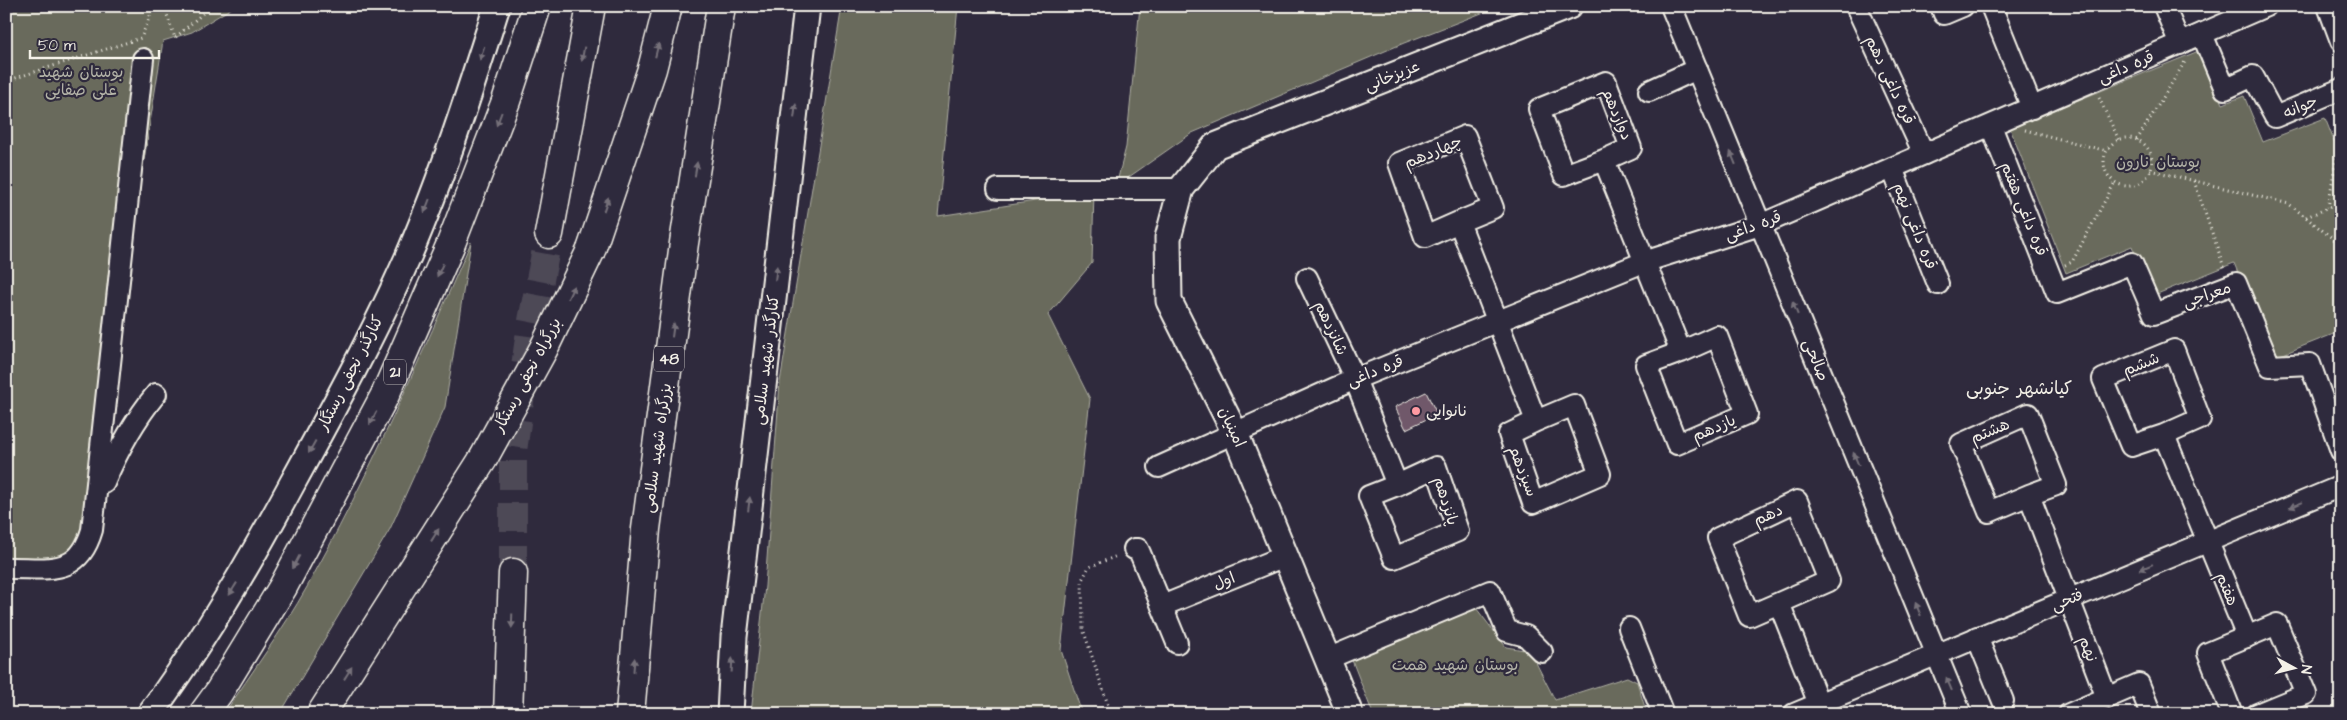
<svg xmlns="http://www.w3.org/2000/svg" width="2347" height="720" font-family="'Architects Daughter','Playpen Sans Arabic',sans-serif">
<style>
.green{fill:#696b5c;stroke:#aeaea2}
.building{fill:#6f586a;stroke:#f4f1e8}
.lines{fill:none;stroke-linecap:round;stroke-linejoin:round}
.highway-tunnel{stroke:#4d4857;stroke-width:28;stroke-dasharray:28 14;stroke-linecap:butt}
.minor-casing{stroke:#f4f1e8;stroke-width:24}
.major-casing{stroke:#f4f1e8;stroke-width:29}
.highway-casing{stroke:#f4f1e8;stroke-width:31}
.path{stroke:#f4f1e8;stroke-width:3;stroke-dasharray:1 4;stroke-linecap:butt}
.minor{stroke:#2f2a3d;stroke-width:20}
.major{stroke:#2f2a3d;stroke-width:25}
.highway{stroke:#2f2a3d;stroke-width:28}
.highway-bridge-casing{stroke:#f4f1e8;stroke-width:31;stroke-linecap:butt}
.highway-bridge{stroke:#2f2a3d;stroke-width:28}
.oneway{fill:#747079}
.poi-dot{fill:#ff9aa2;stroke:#2f2a3d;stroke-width:2}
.labels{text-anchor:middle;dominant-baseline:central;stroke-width:4.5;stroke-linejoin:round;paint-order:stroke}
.shield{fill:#2f2a3d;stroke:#b9b5b5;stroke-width:1}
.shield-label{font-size:15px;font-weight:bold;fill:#f4f1e8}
.street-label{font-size:16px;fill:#f4f1e8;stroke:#2f2a3d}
.park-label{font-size:16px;fill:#b5b5a9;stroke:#2f2a3d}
.poi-label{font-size:16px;fill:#f4f1e8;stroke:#2f2a3d;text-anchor:start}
.neighbourhood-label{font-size:18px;fill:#f4f1e8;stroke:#2f2a3d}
</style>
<rect width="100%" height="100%" fill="#2f2a3d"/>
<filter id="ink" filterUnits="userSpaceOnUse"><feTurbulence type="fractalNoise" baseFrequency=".02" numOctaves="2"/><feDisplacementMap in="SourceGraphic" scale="10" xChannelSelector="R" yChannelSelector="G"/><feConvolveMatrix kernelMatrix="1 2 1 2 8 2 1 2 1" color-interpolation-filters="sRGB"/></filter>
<g filter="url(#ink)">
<!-- green -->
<g class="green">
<path d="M6,6H235L192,32L163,41L138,198L106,501L65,559H6Z"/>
<path d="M842,6H958L938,216L1094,192L1092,263L1048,315L1090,399L1061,650L1082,714H751L765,586L780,382Z"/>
<path d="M1140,6H1500L1404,43L1192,133L1116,186L1126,147Z"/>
<path d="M2201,50L2223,104L2244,96L2263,142L2325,118L2334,141L2341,139V331L2273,358L2234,263L2152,296L2132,246L2066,273L2010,128Z"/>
<path d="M471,242L445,407L390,529L280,714H224C252,672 282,631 307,587C369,476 420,359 471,242Z"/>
<path d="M1473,604L1506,647L1530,651L1555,700L1627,677L1637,682L1647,714H1373L1350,655Z"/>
</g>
<!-- building -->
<path class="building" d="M1426,392L1437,414L1406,429L1395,407Z"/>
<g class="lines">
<!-- highway-tunnel -->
<path class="highway-tunnel" d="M513,573V451L530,331L549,234"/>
<!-- minor casing -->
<g class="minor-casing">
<g id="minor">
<path d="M1671,6L1961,714"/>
<path d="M1856,6L1924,154"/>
<path d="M1941,6L1944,14L1963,6"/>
<path d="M1991,6L2032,108"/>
<path d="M2164,6L2180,44"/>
<path d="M2328,6L2341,41"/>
<path d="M2202,34L2225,89L2253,76L2275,117L2341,89"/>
<path d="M1649,91L1697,69"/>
<path d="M1991,126L2057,293L2132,263L2154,314L2236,283L2270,366L2310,364L2341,451"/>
<path d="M1604,160L1564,175L1539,109L1606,82L1631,148L1604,160L1681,352L1717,336L1747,414L1677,444L1646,365L1681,352"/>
<path d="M1892,168L1938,284"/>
<path d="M998,189H1181"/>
<path d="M1459,222L1425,237L1399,163L1465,136L1493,208L1459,222L1536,421L1574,405L1600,474L1533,503L1509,434L1536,421"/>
<path d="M1307,278L1355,379L1397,485L1436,467L1458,531L1394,558L1369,496L1397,485"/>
<path d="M2164,435L2131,446L2103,379L2174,350L2200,419L2164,435L2247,637"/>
<path d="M1159,467L1355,379L1644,262L1760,225L2266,6"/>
<path d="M104,483C118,450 133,422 156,394"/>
<path d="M2029,495L1989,512L1961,444L2028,414L2056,485L2029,495L2107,698"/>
<path d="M1134,549H1138L1140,553L1177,643"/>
<path d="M6,568C48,567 78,578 92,530L143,59"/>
<path d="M1779,603L1749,616L1718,538L1797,501L1829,581L1779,603L1823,714"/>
<path d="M1162,606L1285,556"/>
<path d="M1629,628L1663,714"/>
<path d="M1977,637L2003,701"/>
<path d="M1327,659L1490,591L1507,631L1526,636L1542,652"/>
<path d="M1794,714L2341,486"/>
<path d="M2069,714L2139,684L2151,714"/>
<path d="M2232,714L2208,653L2277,624L2306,694L2257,714"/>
</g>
</g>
<!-- major casing -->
<g class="major-casing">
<g id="major">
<path d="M150,714C204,641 249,564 292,484C332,411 374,334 408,257C443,176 470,91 497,6"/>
<path d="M730,714L734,637L807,6"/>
<path d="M1350,714L1235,433L1169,301L1168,238L1181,189L1215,146L1569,6"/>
</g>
</g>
<!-- highway casing -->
<g class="highway-casing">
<g id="highway">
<path d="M549,234L591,6"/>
<path d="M591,250L652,69L668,6"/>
<path d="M203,714L219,692L283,587L385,395L450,246L506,101L537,6"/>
<path d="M321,714L483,459"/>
<path d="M508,714L513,573"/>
<path d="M630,714L646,529L684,243L721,6"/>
</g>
</g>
<!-- path -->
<g class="path">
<path d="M164,6L175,38L211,6"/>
<path d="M6,81L141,38L154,6"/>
<path d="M2099,98L2119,140"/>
<path d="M2025,130L2107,151"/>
<circle cx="2128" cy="162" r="24"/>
<path d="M2137,140L2186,60"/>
<path d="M2150,170L2289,204L2341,245"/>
<path d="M2194,181L2225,270"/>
<path d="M2328,208L2337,152V109"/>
<path d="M2306,217L2341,203"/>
<path d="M2065,265L2072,262L2115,182"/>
<path d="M1111,714L1083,629L1082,580L1089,567L1117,556"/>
</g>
<!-- minor -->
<use href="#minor" class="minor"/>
<!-- major -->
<use href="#major" class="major"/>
<!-- highway -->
<use href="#highway" class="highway"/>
<!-- highway-bridge casing -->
<g class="highway-bridge-casing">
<path id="highway-bridge" d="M483,459L544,348L591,250"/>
</g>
<!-- highway-bridge -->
<use href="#highway-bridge" class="highway-bridge"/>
</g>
<!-- one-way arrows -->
<defs><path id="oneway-solid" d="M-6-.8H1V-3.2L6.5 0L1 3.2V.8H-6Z" transform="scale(1.25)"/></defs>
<g class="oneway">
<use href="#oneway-solid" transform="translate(657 50) rotate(-76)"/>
<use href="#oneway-solid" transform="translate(482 53) rotate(108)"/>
<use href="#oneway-solid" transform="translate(583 54) rotate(100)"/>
<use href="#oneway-solid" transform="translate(795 111) rotate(-83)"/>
<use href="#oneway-solid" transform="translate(499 119) rotate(111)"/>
<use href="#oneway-solid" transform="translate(1733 158) rotate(-112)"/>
<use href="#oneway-solid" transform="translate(696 169) rotate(-81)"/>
<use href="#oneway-solid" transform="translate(606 204) rotate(-71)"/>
<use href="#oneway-solid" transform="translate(427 206) rotate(111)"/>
<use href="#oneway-solid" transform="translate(440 270) rotate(114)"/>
<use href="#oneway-solid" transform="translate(776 273) rotate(-83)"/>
<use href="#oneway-solid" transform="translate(571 292) rotate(-65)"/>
<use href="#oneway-solid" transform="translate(1795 308) rotate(-112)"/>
<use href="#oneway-solid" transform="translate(673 330) rotate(-82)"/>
<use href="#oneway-solid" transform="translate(373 418) rotate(118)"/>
<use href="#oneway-solid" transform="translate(312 447) rotate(119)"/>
<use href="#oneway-solid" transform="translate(1856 459) rotate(-112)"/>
<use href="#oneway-solid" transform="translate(749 504) rotate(-83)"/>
<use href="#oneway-solid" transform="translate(2296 505) rotate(157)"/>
<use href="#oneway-solid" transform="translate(435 535) rotate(-58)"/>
<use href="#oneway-solid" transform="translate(296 562) rotate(118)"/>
<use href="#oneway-solid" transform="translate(2146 567) rotate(157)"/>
<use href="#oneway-solid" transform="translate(233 589) rotate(122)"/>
<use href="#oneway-solid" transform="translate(1918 609) rotate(-112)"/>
<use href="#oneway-solid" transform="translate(512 621) rotate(92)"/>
<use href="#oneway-solid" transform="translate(634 665) rotate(-85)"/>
<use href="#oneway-solid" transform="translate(732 665) rotate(-87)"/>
<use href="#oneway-solid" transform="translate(348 673) rotate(-58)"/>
<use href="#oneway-solid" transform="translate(1949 684) rotate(-113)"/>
</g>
</g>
<!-- markers -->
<circle class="poi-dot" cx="1416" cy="411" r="5"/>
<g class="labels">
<!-- shield labels -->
<g class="shield">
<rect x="654" y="346.5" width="30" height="25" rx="4"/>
<rect x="384" y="359.5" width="22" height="25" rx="4"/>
</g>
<g class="shield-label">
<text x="669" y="359">48</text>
<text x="395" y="372">21</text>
</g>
<!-- street labels -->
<g class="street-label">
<text transform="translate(2126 67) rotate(-23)">قره داغی</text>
<text transform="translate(1392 76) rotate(-22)">عزیزخانی</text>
<text transform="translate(1890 80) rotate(65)">قره داغی دهم</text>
<text transform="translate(2300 107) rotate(-23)">جوانه</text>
<text transform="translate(1617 114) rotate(67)">دوازدهم</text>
<text transform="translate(1433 152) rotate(-23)">چهاردهم</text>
<text transform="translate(2024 209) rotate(68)">قره داغی هفتم</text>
<text transform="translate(1753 226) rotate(-20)">قره داغی</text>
<text transform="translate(1915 226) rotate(68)">قره داغی نهم</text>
<text transform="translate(2207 295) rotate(-19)">معراجی</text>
<text transform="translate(1331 328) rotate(65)">شانزدهم</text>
<text transform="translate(766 360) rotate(-83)">کنارگذر شهید سلامی</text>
<text transform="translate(1816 360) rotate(68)">صالحی</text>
<text transform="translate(2141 364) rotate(-22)">ششم</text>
<text transform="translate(1375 371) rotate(-22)">قره داغی</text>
<text transform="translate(350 373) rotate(-63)">کنارگذر نجفی رستگار</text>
<text transform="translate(527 375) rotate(-62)">بزرگراه نجفی رستگار</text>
<text transform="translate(1232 427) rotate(65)">امینیان</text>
<text transform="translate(1714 428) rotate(-23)">یازدهم</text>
<text transform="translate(1990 431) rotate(-23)">هشتم</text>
<text transform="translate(657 448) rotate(-82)">بزرگراه شهید سلامی</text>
<text transform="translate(1523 471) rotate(69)">سیزدهم</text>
<text transform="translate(1446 501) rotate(73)">پانزدهم</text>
<text transform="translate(1768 515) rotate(-24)">دهم</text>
<text transform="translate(1224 581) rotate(-22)">اول</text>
<text transform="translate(2227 589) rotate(68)">هفتم</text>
<text transform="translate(2067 600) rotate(-23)">فتحی</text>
<text transform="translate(2088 649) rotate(69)">نهم</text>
</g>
<!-- park labels -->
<g class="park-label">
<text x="81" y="72">بوستان شهید<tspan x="81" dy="18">علی صفایی</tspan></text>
<text x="2158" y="162">بوستان نارون</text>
<text x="1455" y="665">بوستان شهید همت</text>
</g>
<!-- poi labels -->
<g class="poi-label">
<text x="1426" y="411">نانوایی</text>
</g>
<!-- neighbourhood labels -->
<g class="neighbourhood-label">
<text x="2019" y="388">کیانشهر جنوبی</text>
</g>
</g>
<!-- margin -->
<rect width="2347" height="720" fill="none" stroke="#2f2a3d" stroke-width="25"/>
<rect x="12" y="12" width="2322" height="695" fill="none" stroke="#f4f1e8" stroke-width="2" filter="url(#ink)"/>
<!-- north arrow -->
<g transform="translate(2294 668) rotate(97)" stroke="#2f2a3d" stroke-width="4" paint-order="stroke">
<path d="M0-4L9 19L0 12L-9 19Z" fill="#f4f1e8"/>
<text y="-8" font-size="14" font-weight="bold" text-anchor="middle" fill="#f4f1e8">N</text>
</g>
<!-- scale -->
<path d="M30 50v8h129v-8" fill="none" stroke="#f4f1e8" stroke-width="2.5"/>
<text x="38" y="50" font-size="15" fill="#f4f1e8" stroke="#2f2a3d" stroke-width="4" paint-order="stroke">50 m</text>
</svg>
